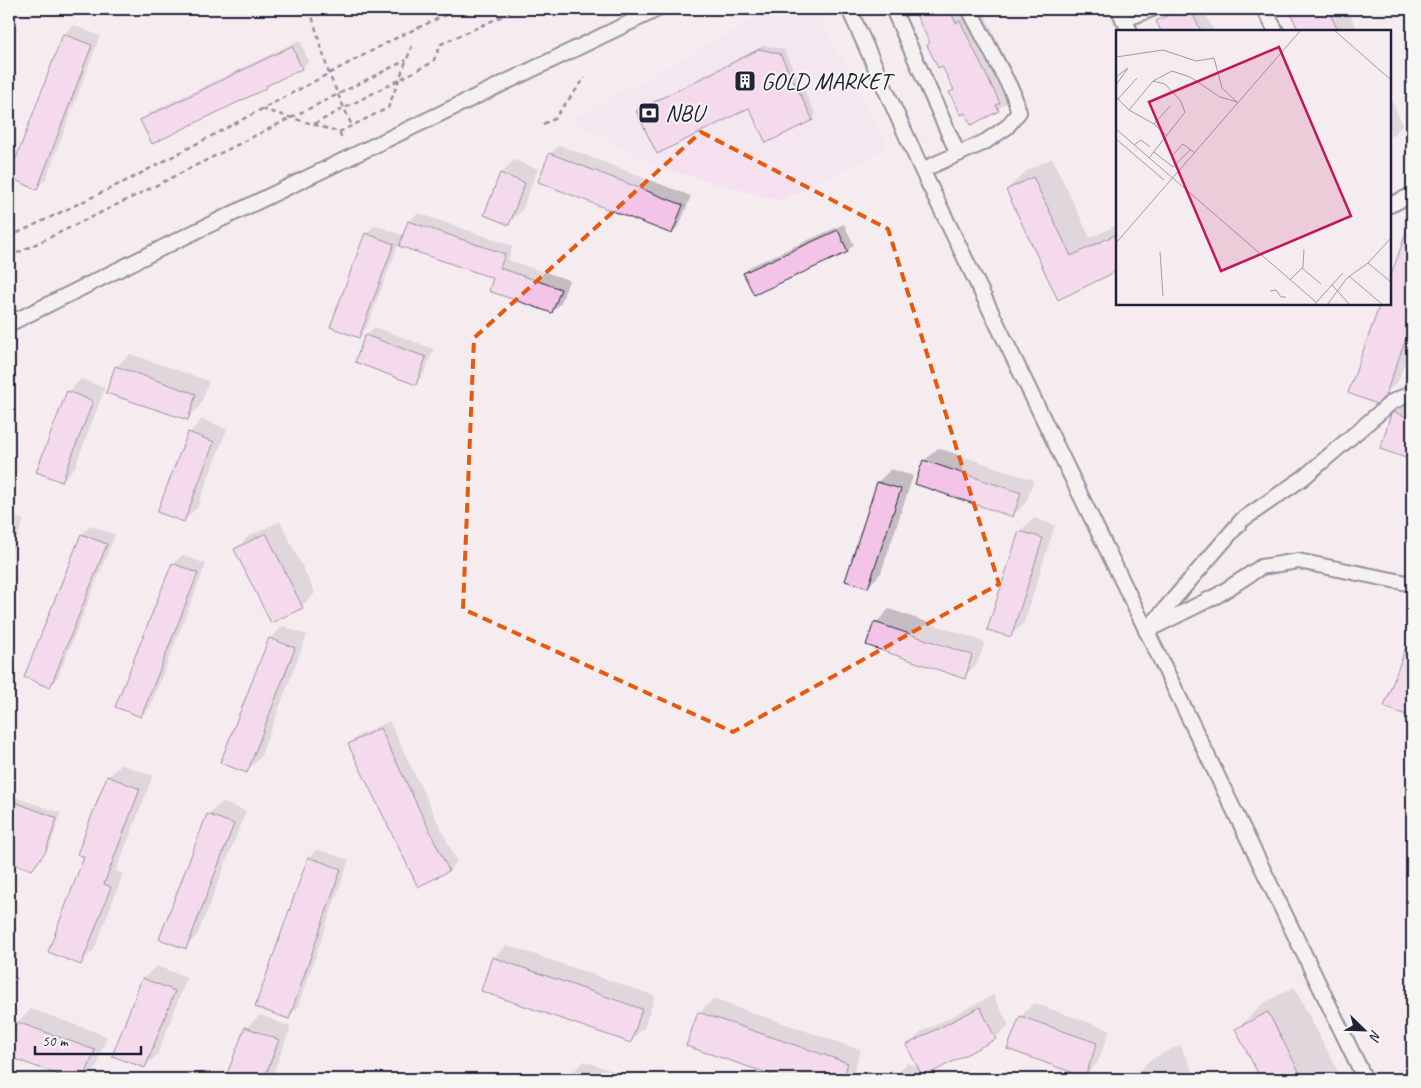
<svg xmlns="http://www.w3.org/2000/svg" width="1421" height="1088" font-family="Caveat,sans-serif">
<style>
.built{fill:#f4e0ee}
.shadow{fill:#0003}
.building{fill:#f3c4e8;stroke:#22223b}
.lines{fill:none;stroke-linecap:round;stroke-linejoin:round}
.minor-casing{stroke:#22223b;stroke-width:18}
.path{stroke:#22223b;stroke-width:2.5;stroke-dasharray:5 4;stroke-linecap:butt}
.minor{stroke:#f6f6f2;stroke-width:14}
.marked{fill:none;stroke:#e8590c;stroke-width:4;stroke-dasharray:10 6;stroke-linejoin:round}
.labels{text-anchor:middle;dominant-baseline:central;stroke-width:4;stroke-linejoin:round;paint-order:stroke}
.poi-label{font-size:24px;fill:#22223b;stroke:#f6f6f2;text-anchor:start}
.inset-road{fill:none;stroke:#a19ba8;stroke-width:1}
.view{fill:#c2185b;fill-opacity:0.15;stroke:#c2185b;stroke-width:2.5}
.inset-edge{fill:none;stroke:#22223b;stroke-width:2.5}
</style>
<rect width="100%" height="100%" fill="#f5ecf0"/>
<filter id="ink" filterUnits="userSpaceOnUse"><feTurbulence type="fractalNoise" baseFrequency=".02" numOctaves="2"/><feDisplacementMap in="SourceGraphic" scale="10" xChannelSelector="R" yChannelSelector="G"/><feConvolveMatrix kernelMatrix="1 2 1 2 8 2 1 2 1" color-interpolation-filters="sRGB"/></filter>
<g filter="url(#ink)">
<!-- built -->
<path class="built" d="M771,9H816L888,148L781,201L653,166L572,119Z"/>
<!-- shadow -->
<g class="shadow">
<path d="M911,9H982L1018,83L1015,86L1017,91L998,110L965,111L951,93L954,89L917,14L914,15Z"/>
<path d="M1174,9H1203L1214,31H1163L1158,21L1167,12Z"/>
<path d="M1289,9H1347L1358,31H1300Z"/>
<path d="M73,25L100,36L46,179L37,188L10,178L64,34Z"/>
<path d="M300,40L309,61L302,68L152,143L141,121L149,113Z"/>
<path d="M765,45L784,50L816,115L812,119L750,107L638,112L642,107Z"/>
<path d="M1390,98L1403,125L1390,138Z"/>
<path d="M559,145L691,196L680,224L672,233L550,154Z"/>
<path d="M1052,158L1090,238L1117,225V270L1059,298L1007,190L1026,171Z"/>
<path d="M514,160L538,169L522,210L509,223L501,173Z"/>
<path d="M418,213L513,246L508,260L569,280L561,303L552,312L495,277L409,222Z"/>
<path d="M844,224L854,245L847,251L745,273L751,266Z"/>
<path d="M375,225L402,235L367,327L358,336L366,234Z"/>
<path d="M1412,229V343L1398,381L1385,395L1350,392L1382,304H1390V281L1407,235Z"/>
<path d="M375,327L434,349L424,374L415,383L356,361L366,335Z"/>
<path d="M130,354L209,381L200,406L187,419L116,367Z"/>
<path d="M81,379L105,388L75,467L62,480L68,392Z"/>
<path d="M1408,399L1412,401V458L1382,448L1392,415Z"/>
<path d="M202,419L227,429L197,508L183,521L189,433Z"/>
<path d="M938,448L1034,480L1026,502L1013,516L924,461Z"/>
<path d="M891,469L913,476L881,573L868,587L878,482Z"/>
<path d="M9,514L24,520L9,559Z"/>
<path d="M1034,518L1055,525L1024,623L1010,636L1020,531Z"/>
<path d="M280,521L315,593L302,606L236,549L249,536Z"/>
<path d="M91,525L115,535L58,677L50,686L26,677L82,534Z"/>
<path d="M182,555L206,564L150,707L141,716L173,564Z"/>
<path d="M889,609L985,642L977,664L964,677L876,623Z"/>
<path d="M283,626L307,635L260,758L246,772L270,639Z"/>
<path d="M1412,633V716L1386,706Z"/>
<path d="M389,721L457,862L449,870L349,744L358,736Z"/>
<path d="M121,764L153,776L116,871L123,874L94,950L81,963L86,856L108,777Z"/>
<path d="M9,795L61,813L50,846L32,868L9,861Z"/>
<path d="M222,802L246,811L198,934L185,948L208,815Z"/>
<path d="M317,849L349,860L297,1009L288,1017L309,858Z"/>
<path d="M507,945L655,996L644,1028L630,1041L493,958Z"/>
<path d="M9,951L18,954L9,977Z"/>
<path d="M156,966L187,977L158,1054L145,1067L143,979Z"/>
<path d="M1294,987L1342,1079H1263L1237,1029L1262,1004Z"/>
<path d="M993,995L1009,1025L995,1038L930,1072L939,1075L937,1079H893L907,1063L919,1067L908,1046L921,1032Z"/>
<path d="M713,999L861,1050L851,1079H788L688,1045L699,1013Z"/>
<path d="M1034,1003L1110,1030L1098,1062L1085,1076L1021,1016Z"/>
<path d="M31,1009L107,1036L96,1069L85,1079H75L9,1056V1048L18,1022Z"/>
<path d="M260,1015L291,1027L271,1079H227L246,1028Z"/>
<path d="M1180,1045L1197,1079H1131L1150,1060Z"/>
<path d="M584,1061L616,1072L613,1079H569L571,1074Z"/>
</g>
<!-- building -->
<g class="building">
<path d="M913,9H949L956,23L960,21L1000,103L996,105L999,111L971,125L965,113L961,115L949,92L954,90L942,66L938,68L927,45L930,43Z"/>
<path d="M1181,9H1190L1201,31H1161L1156,21Z"/>
<path d="M1288,9H1328L1338,31H1299Z"/>
<path d="M63,34L92,45L37,190L9,177Z"/>
<path d="M292,46L302,69L266,86L267,88L152,144L140,120Z"/>
<path d="M760,49L780,54L813,120L766,143L749,108L657,154L636,111Z"/>
<path d="M549,153L683,205L672,234L538,182Z"/>
<path d="M500,173L525,183L509,225L484,215Z"/>
<path d="M1033,177L1071,256L1117,234V271L1058,300L1006,190Z"/>
<path d="M1411,219L1412,220V322L1385,396L1377,404L1348,393L1380,304H1390V278Z"/>
<path d="M408,221L505,254L500,268L561,289L552,313L489,291L493,278L399,246Z"/>
<path d="M838,230L848,252L754,295L743,273Z"/>
<path d="M365,233L394,244L359,338L330,327Z"/>
<path d="M365,335L426,357L416,385L355,362Z"/>
<path d="M115,366L196,394L188,420L106,393Z"/>
<path d="M67,391L93,401L62,482L36,472Z"/>
<path d="M1394,412L1412,419V460L1380,449L1391,414Z"/>
<path d="M188,432L214,442L184,522L157,512Z"/>
<path d="M923,460L1021,493L1013,517L915,484Z"/>
<path d="M877,482L901,489L868,588L845,581Z"/>
<path d="M1019,531L1043,538L1011,637L987,630Z"/>
<path d="M266,533L303,608L271,623L234,549Z"/>
<path d="M81,534L107,544L50,688L24,677Z"/>
<path d="M172,563L198,573L141,717L115,707Z"/>
<path d="M874,622L972,655L965,679L866,645Z"/>
<path d="M1411,633L1412,634V717L1384,707Z"/>
<path d="M269,638L295,648L247,773L220,763Z"/>
<path d="M380,728L449,871L418,887L348,744Z"/>
<path d="M107,776L140,789L104,884L111,887L81,965L48,952L84,857L77,854Z"/>
<path d="M9,800L57,818L46,851L32,870L9,862Z"/>
<path d="M207,814L234,824L186,949L159,939Z"/>
<path d="M308,857L341,869L289,1019L255,1007Z"/>
<path d="M492,957L642,1009L631,1043L481,991Z"/>
<path d="M142,978L175,991L145,1068L112,1056Z"/>
<path d="M980,1007L996,1039L923,1077L906,1045Z"/>
<path d="M698,1012L848,1063L843,1079H785L686,1046Z"/>
<path d="M1268,1012L1303,1079H1261L1235,1029Z"/>
<path d="M1020,1016L1097,1043L1085,1077L1007,1049Z"/>
<path d="M17,1022L95,1050L84,1079H71L9,1057V1044Z"/>
<path d="M245,1027L279,1040L264,1079H225Z"/>
</g>
<g class="lines">
<!-- minor casing -->
<g class="minor-casing">
<g id="minor">
<path d="M849,9L922,170L1365,1079"/>
<path d="M893,9L958,154"/>
<path d="M1118,9L1130,31"/>
<path d="M1264,9L1276,31"/>
<path d="M1123,20L1152,9"/>
<path d="M922,170L985,142L1007,127L1019,112L1013,93L969,9"/>
<path d="M1390,205L1412,195"/>
<path d="M9,324L178,240L658,9"/>
<path d="M1152,628L1218,595L1261,567L1298,561L1412,584"/>
<path d="M1146,631L1242,520L1303,478L1392,402L1412,393"/>
</g>
</g>
<!-- path -->
<g class="path">
<path d="M310,9L329,74L352,126"/>
<path d="M262,109L339,132L342,138"/>
<path d="M314,124L433,62L441,44L518,9"/>
<path d="M543,124L554,119L585,78"/>
<path d="M339,132L388,108L412,46"/>
<path d="M9,237L132,178L394,39L458,9"/>
<path d="M9,257L139,194L406,60"/>
</g>
<!-- minor -->
<use href="#minor" class="minor"/>
</g>
</g>
<!-- marked area -->
<path d="M0 0H1421V1088H0ZM701,132L888,229L999,584L733,732L463,609L474,338Z" fill="#f5ecf0" fill-opacity=".55" fill-rule="evenodd"/>
<path class="marked" d="M701,132L888,229L999,584L733,732L463,609L474,338Z"/>
<!-- icons -->
<defs>
<g id="building-square" transform="scale(1.125)"><rect x="-9" y="-9" width="18" height="18" rx="4" fill="#22223b" stroke="#f6f6f2"/><path d="M-4-6H4V6H1V3H-1V6H-4ZM-2.5-4.3h1.7v1.8h-1.7ZM.8-4.3h1.7v1.8H.8ZM-2.5-1h1.7V.8h-1.7ZM.8-1h1.7V.8H.8Z" fill="#fff"/></g>
<g id="bank-square" transform="scale(1.125)"><rect x="-9" y="-9" width="18" height="18" rx="4" fill="#22223b" stroke="#f6f6f2"/><path d="M-6-4H6V4H-6ZM0-2.3a2.3 2.3 0 1 0 0 4.6a2.3 2.3 0 1 0 0-4.6Z" fill="#fff"/></g>
</defs>
<g fill-rule="evenodd">
<use href="#building-square" x="745" y="81"/>
<use href="#bank-square" x="649" y="113"/>
</g>
<g class="labels">
<!-- poi labels -->
<g class="poi-label">
<text x="761" y="81">GOLD MARKET</text>
<text x="665" y="113">NBU</text>
</g>
</g>
<!-- overview -->
<g transform="translate(1116 30)">
<rect width="275" height="275" fill="#f5ecf0"/>
<path class="inset-road" d="M218,0L275,50M0,27L47,20L80,31L98,28L106,58L122,73M0,47L12,38L0,55M0,67L13,80L38,94L54,76M2,69L21,48M13,80L37,51L56,41L74,47L104,67L121,72M38,94L51,106M0,99L200,272M0,109L48,150M18,115L25,110L34,117M38,122L57,137L75,119M57,125L67,114L79,123M33,128L69,82L64,70L49,54L37,51M0,213L185,0M44,222L47,266M252,233L275,252M186,238L205,254M233,246L267,275M174,250L187,237L188,219M216,255L227,243M154,261L160,260L165,267H170M198,275L216,255L234,275M211,275L231,248L252,233L275,208"/>
<path class="view" d="M163,17L235,186L105,241L33,72Z"/>
<rect width="275" height="275" class="inset-edge"/>
</g>
<!-- margin -->
<rect width="1421" height="1088" fill="none" stroke="#f6f6f2" stroke-width="30"/>
<rect x="15" y="15" width="1391" height="1058" fill="none" stroke="#22223b" stroke-width="2" filter="url(#ink)"/>
<!-- north arrow -->
<g transform="translate(1364 1030) rotate(113)" stroke="#f6f6f2" stroke-width="4" paint-order="stroke">
<path d="M0-4L9 19L0 12L-9 19Z" fill="#22223b"/>
<text y="-8" font-size="14" font-weight="bold" text-anchor="middle" fill="#22223b">N</text>
</g>
<!-- scale -->
<path d="M35 1046v8h106v-8" fill="none" stroke="#22223b" stroke-width="2.5"/>
<text x="42" y="1046" font-size="15" fill="#22223b" stroke="#f6f6f2" stroke-width="4" paint-order="stroke">50 m</text>
</svg>
